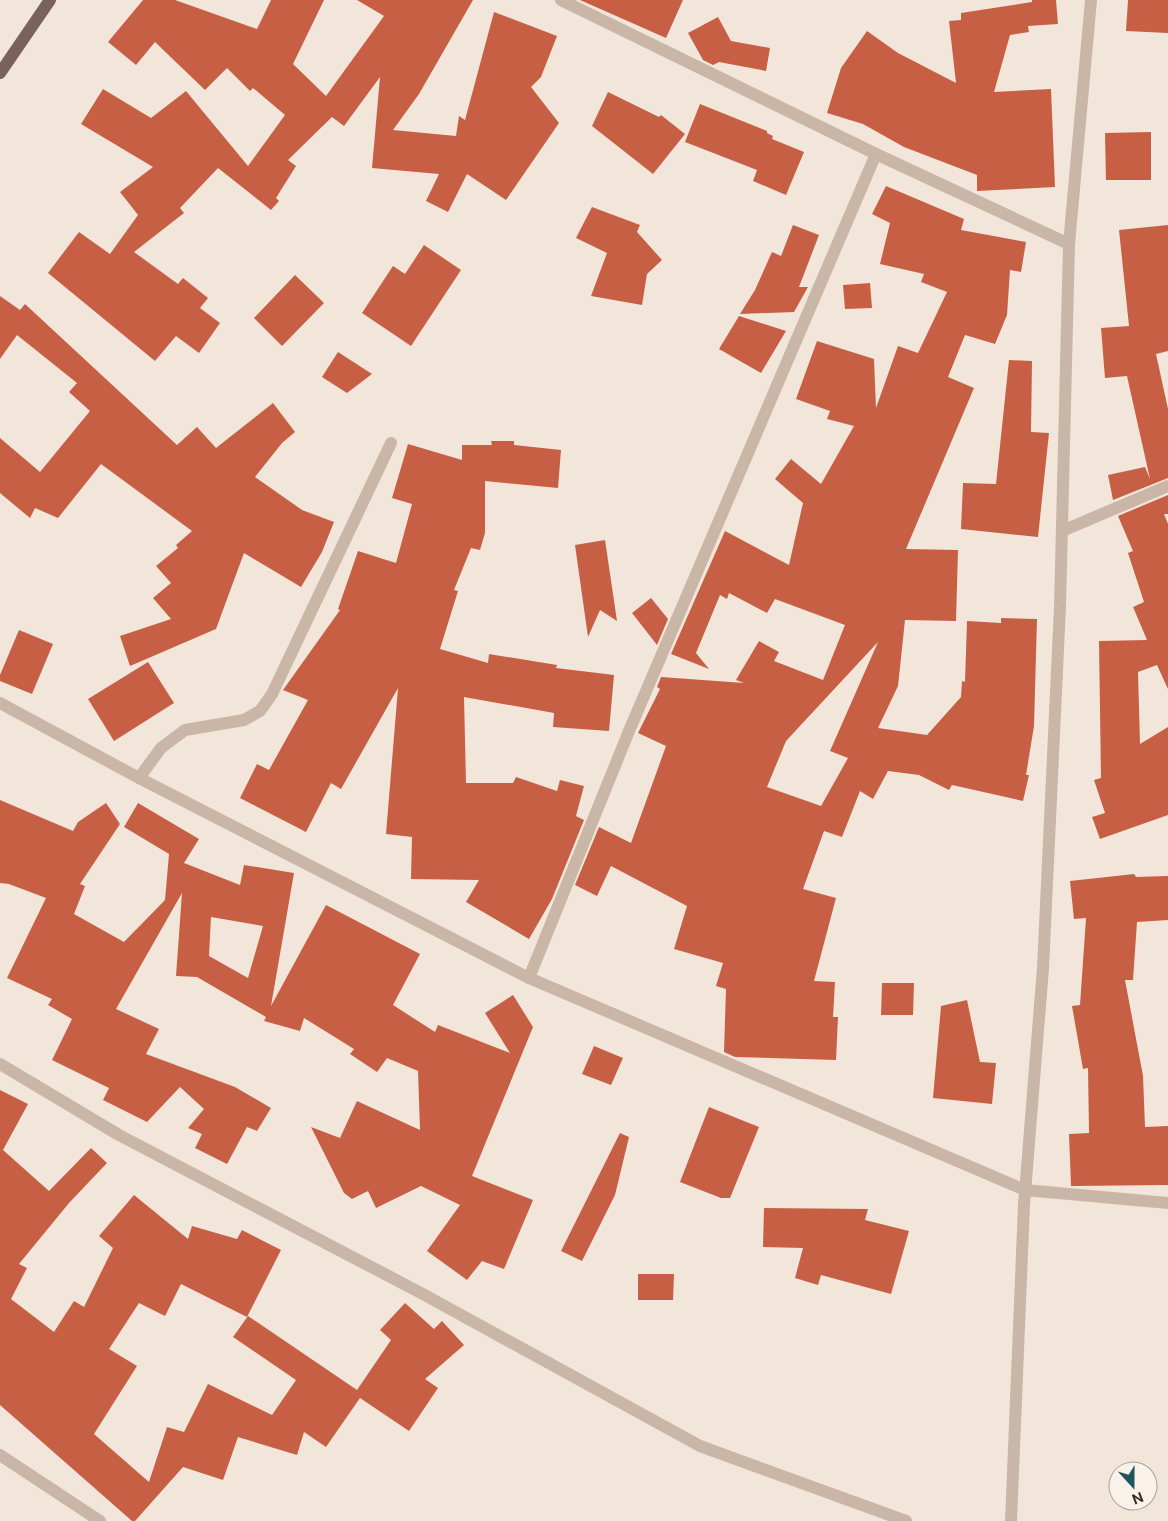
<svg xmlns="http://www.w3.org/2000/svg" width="1168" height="1521" font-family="'Public Sans',sans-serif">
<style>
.building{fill:#c75f45;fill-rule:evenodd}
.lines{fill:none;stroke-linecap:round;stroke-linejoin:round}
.service{stroke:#cab6a7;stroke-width:12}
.minor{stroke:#cab6a7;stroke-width:12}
.tertiary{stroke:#cab6a7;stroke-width:12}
.primary{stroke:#796259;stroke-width:12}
</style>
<rect width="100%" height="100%" fill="#f2e6db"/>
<!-- building -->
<g class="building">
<path d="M143,0H175L257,29L271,0H324L293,64L326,96L384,16L357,0H473L419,94L393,130L456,136L459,116L465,120L494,12L557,36L541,77L531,87L559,123L506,200L467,174L448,212L426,201L439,174L372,168L380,77L344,126L332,117L288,160L296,166L276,198L279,201L271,210L218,168L180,208L184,213L134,252L178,284L183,278L208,298L200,308L220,323L199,353L176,336L155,361L48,273L79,232L110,254L138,215L120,192L153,167L81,124L103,89L151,118L186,91L248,166L285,115L253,88L250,91L227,68L205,90L155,42L136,65L108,42Z"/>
<path d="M580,0H683L666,38Z"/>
<path d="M1032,0H1056L1058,24L1028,26L1029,32L1010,35L994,92L1051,89L1055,187L977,191V175L904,147L863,124L827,113L841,68L867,31L898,53L956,83L949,21L961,20V13L1032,2Z"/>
<path d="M1128,0H1168V33L1126,31Z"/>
<path d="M718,17L731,41L770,48L766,71L719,62L713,65L703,60L688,33Z"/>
<path d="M608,92L659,117L661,115L685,134L653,174L592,126Z"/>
<path d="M700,104L767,131V133L773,136L772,139L804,152L786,195L753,181L757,170L685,142Z"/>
<path d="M1151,132V180H1106L1105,133Z"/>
<path d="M886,186L964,219L961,230L1026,242L1021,272L1010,270L1007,315L995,344L965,335L948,377L974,388L906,549L958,550L956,621L905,620L898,686L878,728L927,735L961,697L962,681L965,682L967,621L1001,623V618L1037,619L1034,726L1026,775H1029L1023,801L952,785L949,790L919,775L888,771L873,799L860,791L842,837L824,831L803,889L836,898L814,981L835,982L833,1017H838L836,1060L735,1057L724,1052L726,989L716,986L723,963L674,949L687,906L611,866L597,896L575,885L599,827L631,843L666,746L638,733L660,689L657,687L661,677L744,683L736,680L759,641L779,652L774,661L823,680L845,625L775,599L767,613L729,593L727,599L720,595L696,653L709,669L671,654L725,531L789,565L803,503L775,479L791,459L821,484L854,426L827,419L830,411L796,399L817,341L874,359L876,408L898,346L918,353L947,292L921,282L924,274L880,264L890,223L872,214ZM878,642L830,751L848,758L821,806L767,787L786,741Z"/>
<path d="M592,207L640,225L637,232L662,260L647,274L642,305L591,296L607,253L576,238Z"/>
<path d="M793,225L819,235L799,287H808L794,312L740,314L755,290L772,252L781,256Z"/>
<path d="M1168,225V351L1156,354L1168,409V478L1113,500L1108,475L1145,467L1150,479L1127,376L1105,378L1101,328L1129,326L1119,230Z"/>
<path d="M424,245L461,270L411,346L362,313L393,266L405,274Z"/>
<path d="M295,275L324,303L282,346L254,318Z"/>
<path d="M870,283L872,308L845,309L843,285Z"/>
<path d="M0,296L20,310L25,304L177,445L197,427L216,448L273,403L295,432L282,443L255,477L302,510L334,522L322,552L301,587L244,553L216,629L130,666L120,636L171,619L153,598L171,583L156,566L178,548L176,545L192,531L101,464L58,518L35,508L30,518L0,493V438L40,472L90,411L69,392L77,383L17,335L0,359Z"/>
<path d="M739,316L786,331L761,373L719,349Z"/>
<path d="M338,352L372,374L347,393L322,377Z"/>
<path d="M1009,360L1032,361L1031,432L1049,433L1038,537L961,529L963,483L996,484Z"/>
<path d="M491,441H514V445L561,450L558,488L485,481V533L480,550L471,548L454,590L458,591L440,649L488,663L489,654L557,665L556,668L614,675L609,731L553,727L554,713L464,697L466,783H513L516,777L557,791L560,780L584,786L576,816L584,820L552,899L529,939L466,902L479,880L411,879L412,837L386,834L398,688L341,789L331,783L306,832L240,798L257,764L269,770L308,700L283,690L340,610L338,609L358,551L396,563L412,504L392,498L408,444L462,460V445H492Z"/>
<path d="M1168,495V514H1164L1168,524V689L1157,665L1138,672L1140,744L1168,727V815L1100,839L1092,817L1105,813L1094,780L1101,778L1099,641L1147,640L1133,607L1144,602L1128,553L1133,551L1118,516Z"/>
<path d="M605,540L617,621L600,610L588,637L575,545Z"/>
<path d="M651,598L668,619L657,645L632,613Z"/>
<path d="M19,630L53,644L32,694L0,681V675Z"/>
<path d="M148,662L174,703L114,741L88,699Z"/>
<path d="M0,800L73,831L78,822L106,803L120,824L80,884L85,886L74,914L124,942L165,900L169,854L124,827L138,803L199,839L184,863L240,885L244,865L294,873L271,1006L326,905L420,954L393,1005L435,1032L438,1025L510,1053L485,1013L513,995L533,1027L472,1176L533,1200L504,1269L482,1261L467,1280L427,1251L460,1205L421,1186L376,1208L368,1191L352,1199L344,1193L311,1127L340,1138L357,1101L420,1130L418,1071L387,1058L377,1072L350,1054L354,1049L304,1018L300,1031L264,1021L266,1017L197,977L176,976L182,893L116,1009L159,1029L146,1054L235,1087L271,1108L257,1131L247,1127L227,1164L195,1148L202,1134L188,1128L204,1109L180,1087L147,1122L103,1100L109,1088L52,1060L72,1019L48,1005L52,999L7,978L46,898L9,884L0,883ZM211,917L263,926L248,978L209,956Z"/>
<path d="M1134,874L1136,877L1168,876V920L1137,922L1133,980H1125L1143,1076L1145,1127L1168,1126V1185L1071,1186L1069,1134L1089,1133L1088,1068L1083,1069L1072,1006L1080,1005L1086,918L1074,919L1070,881Z"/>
<path d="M882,983H914L913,1015H881Z"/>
<path d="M967,1000L980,1062L996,1063L992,1104L933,1098L941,1006Z"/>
<path d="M594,1046L623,1058L611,1085L582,1074Z"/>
<path d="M0,1090L28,1104L3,1150L49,1191L91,1148L107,1163L69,1203L19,1264L27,1268L11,1299L54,1332L74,1301L84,1307L113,1248L99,1236L134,1195L188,1239L192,1226L237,1239L242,1230L281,1250L247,1317L181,1284L165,1316L139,1303L109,1349L137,1366L94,1434L149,1482L167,1427L184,1432L208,1384L272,1415L296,1380L233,1337L248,1316L357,1390L391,1340L380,1330L405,1303L434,1329L442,1321L464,1345L425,1379L438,1388L409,1431L360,1398L326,1447L304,1432L297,1455L238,1437L223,1480L183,1467L135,1521H132L0,1405Z"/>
<path d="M709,1107L759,1127L730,1198H721L680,1182Z"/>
<path d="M620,1133L629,1137L615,1195L582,1261L561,1251Z"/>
<path d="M764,1208L868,1209L865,1220L909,1231L891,1294L821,1275L818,1285L795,1278L803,1248L763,1247Z"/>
<path d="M638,1274H674L673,1300H638Z"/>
</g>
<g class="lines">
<!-- service -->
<path class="service" d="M1062,531L1168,486"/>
<!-- minor -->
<g class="minor">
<path d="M561,0L876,154L1069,244"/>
<path d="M0,703L139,778L529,978L1025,1190L1168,1203"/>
<path d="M139,778L161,748L185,730L244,720L260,711L272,694L391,443"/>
<path d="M529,978L629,731L876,154"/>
<path d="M0,1064L119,1135L421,1293L700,1446L906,1521"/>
<path d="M0,1455L100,1521"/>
</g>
<!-- tertiary -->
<path class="tertiary" d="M1011,1521L1024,1205L1043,968L1060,607L1069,244L1091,0"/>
<!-- primary -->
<path class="primary" d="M0,73L50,0"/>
</g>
<!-- north arrow -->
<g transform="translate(1133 1486) rotate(159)"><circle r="24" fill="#faf1e8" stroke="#aca29b"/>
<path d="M0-4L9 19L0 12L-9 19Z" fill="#1d5759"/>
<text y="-8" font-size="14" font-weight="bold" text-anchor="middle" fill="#372c28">N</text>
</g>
</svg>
